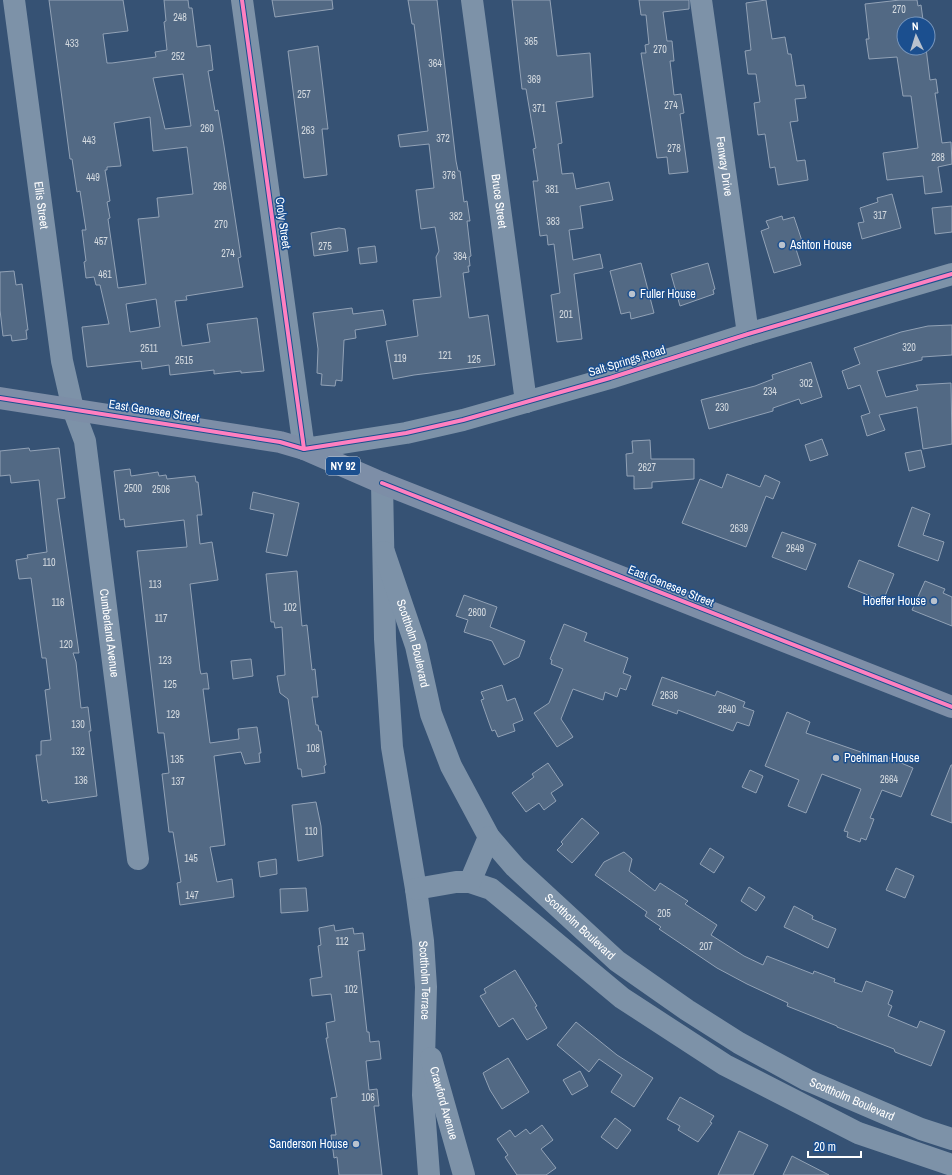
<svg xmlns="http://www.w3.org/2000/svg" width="952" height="1175" font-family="'Archivo Narrow',sans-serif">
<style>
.building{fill:#526984;stroke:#92a2b6;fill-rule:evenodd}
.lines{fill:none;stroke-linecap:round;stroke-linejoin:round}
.minor{stroke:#7d92a8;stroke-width:22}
.major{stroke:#7d8ea7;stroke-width:22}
.cycleway-casing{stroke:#1b4f8f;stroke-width:6}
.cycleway{stroke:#ff80c0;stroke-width:4}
.poi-dot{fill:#b9c2ce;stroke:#1b4f8f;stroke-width:1.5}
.labels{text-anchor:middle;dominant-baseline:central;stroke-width:3;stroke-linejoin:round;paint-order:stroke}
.number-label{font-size:10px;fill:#d4dae0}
.shield{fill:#1b4f8f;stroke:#bbcadd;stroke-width:1}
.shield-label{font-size:11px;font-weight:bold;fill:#fff}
.street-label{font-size:12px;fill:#fff;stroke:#1b4f8f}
.poi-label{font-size:12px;fill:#fff;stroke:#1b4f8f;text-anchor:start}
</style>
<rect width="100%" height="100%" fill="#365274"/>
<!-- building -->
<g class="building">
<path d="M49,0H123L128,31L103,34L107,63H112L156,57L155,52L167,50L164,22L166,21L164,0H188L189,8H192L197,47L210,45L213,70L208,71L215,111L218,110L224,146L241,257L238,258L243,287L186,296L187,300L175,301L182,346L210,342L207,324L257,318L264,371L241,373V371L214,374V370L170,375L169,365L142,369L141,361L87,367L82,327L109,324L100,285H96L94,277L86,278L84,262L86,261L82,230H86L80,191L77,192L72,159H70ZM183,74L191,126L165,129L153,78ZM150,117L153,151L187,147L193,194L157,198L159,217L138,219L146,284L118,288L108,219L110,218L107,202L110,201L105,170H107V167L121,166L114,123ZM156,299L160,327L130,332L126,304Z"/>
<path d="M272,0H332L333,9L275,17Z"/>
<path d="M408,0H437L456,161L458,171H460L464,202L467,201L470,221H467L471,256L469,257L470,266H468L469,272L463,273L469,318L488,315L495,365L414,375L393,379L386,341L418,336L413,300L441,297L436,257L439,251L435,227L421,229L416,190L434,188L429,144L400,147L398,135L428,131L414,24H412Z"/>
<path d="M512,0H550L557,56L590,53L593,97L556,102L562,143L558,144L562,174L573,173L576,189L609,182L613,200L580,206L583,228L569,230L573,260L600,254L603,268L574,274L582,339L557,342L551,295L560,293L554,244L548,245L547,235L540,236L533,181H538L533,149L536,148L526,89H522Z"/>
<path d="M639,0H689V9L663,12L667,41H672L674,61H670L674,95L681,94L684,113L680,114L688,172L669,174L667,157L657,158L641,53H646L645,45L649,44L646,15H641Z"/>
<path d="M766,0L772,39L785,37L788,54H791L796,86L804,85L806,98L795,99L798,121L790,122L797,161L805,160L808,180L778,185L775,167L770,168L765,134L758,135L754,103L760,102L756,74H748L745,51L751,50L746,3Z"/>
<path d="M900,0H917L918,6L921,5L923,20L904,22V48H926L930,80L936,79L938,93H935L942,143L951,142L952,164L938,167L942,192L925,194L923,176L887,180L883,153L918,148L911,96H903L897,57L869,59L866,39H869L865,4Z"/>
<path d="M318,46L328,129H322L327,175L304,178L288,51Z"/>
<path d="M892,194L901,228L862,239L858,223L864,222L860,208L878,202L877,198Z"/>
<path d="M952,206V232L935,234L932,208Z"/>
<path d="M782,216L783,220L794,217L803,244L795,246L801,265L774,273L761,231L769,228L766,221Z"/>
<path d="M339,228L345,229L348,251L314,256L311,233Z"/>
<path d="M375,246L377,262L360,264L358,248Z"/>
<path d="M641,263L654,313L631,319L630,312L621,314L610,271Z"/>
<path d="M708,263L715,289L713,290L714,294L680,306L671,274Z"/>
<path d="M14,271L16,285L22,284L28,330H26L27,339L12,341L11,335L3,336L0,310V272Z"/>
<path d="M352,308L353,314L383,310L386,325L355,330L356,338L344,340L342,381L336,380L335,386L321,385L322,374L317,373L318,349L313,313Z"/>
<path d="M952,325V355L922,357V360L877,371L886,397L918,390L916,385L951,383L952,444L923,449L917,407L879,415L885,430L867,436L861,416L870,413L860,385L848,389L842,371L860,364L854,348L901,332L928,326Z"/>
<path d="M811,362L822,397L801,404L799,399L773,408V411L709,429L701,400L755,386L773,379L772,375Z"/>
<path d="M822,439L828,455L810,461L805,445Z"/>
<path d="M650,440L651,459H694V479L652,482V488L634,489V476H627L626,454L633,453L632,441Z"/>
<path d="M29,448L30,451L59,448L65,498L57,499L79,653H73L76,662L81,708L88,707L91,731H89L97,796L48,803L47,800L42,801L36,755H41V741L51,740L45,690L50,689L46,658H42L31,578L19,579L16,560L28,558L27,555L47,552L39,480L11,483L10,475L0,476V451Z"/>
<path d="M921,450L925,467L909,471L905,453Z"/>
<path d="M130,469L131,476L158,472L159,476L166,475L167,479L195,476L196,482H198L202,515H197L200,544L212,542L218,580L190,584L200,670L201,674L207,673L209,689H203L210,743L239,739L238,729L257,727L261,753H259L260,762L245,764L241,752L214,756L225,845L210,847L217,882L232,879L234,897L180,905L177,883L181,882L173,832H169L162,774L169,773L164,733H158L137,551L187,547L184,520L125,527L124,519L120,520L114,471Z"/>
<path d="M727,474L760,487L765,475L780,482L773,499L766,496L746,547L682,523L700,479L722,488Z"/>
<path d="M253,492L299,503L287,556L266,552L274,514L250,509Z"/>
<path d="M912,507L930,514L923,535L944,542L938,561L898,546Z"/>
<path d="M782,532L816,544L806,570L772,557Z"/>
<path d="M859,560L894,574L883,601L848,587Z"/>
<path d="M297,571L302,626L307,625L312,670L315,669L318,697H312L316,725H318L319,731H321L326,765L324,766L325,773L302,777L301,769H298L288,699L280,693L277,676L285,675L282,627L275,628L274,622H271L266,574Z"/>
<path d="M925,581L945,589L943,593L952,597V626L912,610Z"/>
<path d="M464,595L497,607L490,627L525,641L519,657L504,665L492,641L464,632L468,620L456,616Z"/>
<path d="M564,624L587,633L584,641L628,658L623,673L631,676L626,690L620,688L617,697L605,692L603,700L573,689L561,719L573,737L557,747L534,713L549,703L563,669L551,664L552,660L550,659Z"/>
<path d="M251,659L253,676L233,679L231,661Z"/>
<path d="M662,677L715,696L717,691L745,702L743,707L754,711L749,726L737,722L733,731L678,710L677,714L652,705Z"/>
<path d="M502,685L507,701L515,698L523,720L513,724L515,731L498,737L495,730L492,731L488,720L481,700L484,699L481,692Z"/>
<path d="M787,712L810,722L806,733L878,758L880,754L913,768L901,797L882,790L870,818L874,819L866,840L861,838L860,842L847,837L848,832L844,831L861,789L822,774L806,813L788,806L799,780L765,766Z"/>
<path d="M548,763L563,785L551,793L556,801L544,810L539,803L526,812L512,793L534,777L532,774Z"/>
<path d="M951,765H952V823L931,815Z"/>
<path d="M750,770L763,776L756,793L742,787Z"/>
<path d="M316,802L321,826L323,856L298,861L292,805Z"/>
<path d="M582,818L599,833L572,863L557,850L563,844L561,842Z"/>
<path d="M710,848L724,857L714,873L700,864Z"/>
<path d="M624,852L632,859L629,871L655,891L660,883L688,901L685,904L717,925L711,935L744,956L763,965L767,956L813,974L814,971L835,979L834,982L862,992L866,981L893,991L888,1004L892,1006L888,1016L917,1028L920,1021L945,1031L931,1066L895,1052L894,1049L837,1027V1026L787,1006L788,1003L747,984L717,968L659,929L661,927L645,916L647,912L595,875L604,862Z"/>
<path d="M276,859L277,874L260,877L258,862Z"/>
<path d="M896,868L914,876L905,898L886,890Z"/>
<path d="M749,887L765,897L756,911L741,901Z"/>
<path d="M306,888L308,911L281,913L280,889Z"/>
<path d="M794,906L813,916L812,919L836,929L828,948L784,927Z"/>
<path d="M334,925L335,931L353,928L354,934L363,933L365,950L358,951L367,1032H369L370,1042L379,1041L381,1059L366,1061L369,1090L377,1089L379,1106H374L382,1175H339L337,1157L334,1158L331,1135H336L331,1098L337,1097L326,1038H328L326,1023L335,1021L331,994L312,996L310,979L322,977L318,946L321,945L319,928Z"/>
<path d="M515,970L537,1006L535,1007L547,1028L527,1040L513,1018L499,1027L480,996L486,993L484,989Z"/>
<path d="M576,1022L617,1055L653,1078L634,1107L611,1092L622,1075L599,1059L589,1072L557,1045Z"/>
<path d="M508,1058L529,1092L502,1109L490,1090L483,1073Z"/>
<path d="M580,1071L588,1086L572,1095L563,1080Z"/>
<path d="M680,1097L714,1116L710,1122L712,1123L698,1142L678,1130L680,1126L667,1119Z"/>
<path d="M615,1118L631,1130L617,1149L601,1137Z"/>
<path d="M542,1125L553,1140L541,1149L556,1168L546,1175H517L505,1157L508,1155L497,1139L510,1130L515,1137L526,1129L530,1134Z"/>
<path d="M739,1131L768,1145L753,1175H718Z"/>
<path d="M792,1156L829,1175H783Z"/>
</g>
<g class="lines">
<!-- minor -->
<g class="minor">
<path id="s1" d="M14,0L62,361L73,409L85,441L138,859"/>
<path d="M242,0L304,449L406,433L463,420L610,378L748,334L952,274"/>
<path id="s2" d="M472,0L526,402"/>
<path id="s3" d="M701,0L748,334"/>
<path id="s4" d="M382,483L385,639L392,747L416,889L423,941L426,987L423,1095L429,1175"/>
<path id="s5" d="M384,552L416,646L431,714L451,766L489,837L515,867L617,961L687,1010L739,1043L807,1080L921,1129L952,1139"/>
<path d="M470,882L491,889L622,998L725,1065L858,1133L952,1165"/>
<path d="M416,889L456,882H470L489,837"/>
<path id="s6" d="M431,1058L464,1175"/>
</g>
<!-- major -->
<path class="major" d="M0,398L280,442L304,449L382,483L952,707"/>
<!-- cycleway casing -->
<g class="cycleway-casing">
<g id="cycleway">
<path d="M242,0L304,449"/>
<path d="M0,398L280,442L304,449L406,433L463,420L610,378L748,334L952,274"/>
<path d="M382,483L952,707"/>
</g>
</g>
<!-- cycleway -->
<use href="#cycleway" class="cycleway"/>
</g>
<!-- markers -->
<g class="poi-dot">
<circle cx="782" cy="245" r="4"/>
<circle cx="632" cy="294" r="4"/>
<circle cx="934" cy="601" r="4"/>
<circle cx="836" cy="758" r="4"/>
<circle cx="356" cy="1144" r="4"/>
</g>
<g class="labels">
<!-- number labels -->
<g class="number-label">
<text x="899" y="9">270</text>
<text x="180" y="17">248</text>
<text x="531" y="41">365</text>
<text x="72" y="43">433</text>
<text x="660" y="49">270</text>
<text x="178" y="56">252</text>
<text x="435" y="63">364</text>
<text x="534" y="79">369</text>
<text x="304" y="94">257</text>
<text x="671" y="105">274</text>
<text x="539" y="108">371</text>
<text x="207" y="128">260</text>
<text x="308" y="130">263</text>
<text x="443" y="138">372</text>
<text x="89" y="140">443</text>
<text x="674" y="148">278</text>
<text x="938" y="157">288</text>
<text x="449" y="175">376</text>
<text x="93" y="177">449</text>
<text x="220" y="186">266</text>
<text x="552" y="189">381</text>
<text x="880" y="215">317</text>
<text x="456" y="216">382</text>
<text x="553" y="221">383</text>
<text x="221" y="224">270</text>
<text x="101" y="241">457</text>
<text x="325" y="246">275</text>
<text x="228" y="253">274</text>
<text x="460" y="256">384</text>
<text x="105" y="274">461</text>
<text x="566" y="314">201</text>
<text x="909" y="347">320</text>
<text x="149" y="348">2511</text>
<text x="445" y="355">121</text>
<text x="400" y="358">119</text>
<text x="474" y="359">125</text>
<text x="184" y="360">2515</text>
<text x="806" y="383">302</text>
<text x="770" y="391">234</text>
<text x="722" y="407">230</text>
<text x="647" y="467">2627</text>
<text x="133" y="488">2500</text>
<text x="161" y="489">2506</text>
<text x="739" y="528">2639</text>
<text x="795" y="548">2649</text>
<text x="49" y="562">110</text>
<text x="155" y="584">113</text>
<text x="58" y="602">116</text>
<text x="290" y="607">102</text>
<text x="477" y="612">2600</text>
<text x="161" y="618">117</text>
<text x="66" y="644">120</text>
<text x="165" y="660">123</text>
<text x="170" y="684">125</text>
<text x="669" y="695">2636</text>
<text x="727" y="709">2640</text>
<text x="173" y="714">129</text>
<text x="78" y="724">130</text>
<text x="313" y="748">108</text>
<text x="78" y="751">132</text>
<text x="177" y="759">135</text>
<text x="889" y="779">2664</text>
<text x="81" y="780">136</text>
<text x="178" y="781">137</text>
<text x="311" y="831">110</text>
<text x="191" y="858">145</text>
<text x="192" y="895">147</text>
<text x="664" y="913">205</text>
<text x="342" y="941">112</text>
<text x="706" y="946">207</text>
<text x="351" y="989">102</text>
<text x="368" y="1097">106</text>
</g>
<!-- shield labels -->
<rect class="shield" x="326" y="457" width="34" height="18" rx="3"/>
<g class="shield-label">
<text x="343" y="466">NY 92</text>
</g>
<!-- street labels -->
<g class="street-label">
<text stroke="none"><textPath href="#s3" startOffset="168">Fenway Drive</textPath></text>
<text stroke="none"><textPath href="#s2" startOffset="203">Bruce Street</textPath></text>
<text stroke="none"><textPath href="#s1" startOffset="207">Ellis Street</textPath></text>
<text transform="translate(283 223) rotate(82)">Croly Street</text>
<text transform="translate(627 361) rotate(-17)">Salt Springs Road</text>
<text transform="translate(154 411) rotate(9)">East Genesee Street</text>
<text transform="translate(671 586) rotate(22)">East Genesee Street</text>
<text stroke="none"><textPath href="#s1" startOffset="641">Cumberland Avenue</textPath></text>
<text stroke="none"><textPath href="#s5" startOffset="96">Scottholm Boulevard</textPath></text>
<text stroke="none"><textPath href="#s5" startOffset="433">Scottholm Boulevard</textPath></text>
<text stroke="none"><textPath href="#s4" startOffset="500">Scottholm Terrace</textPath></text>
<text stroke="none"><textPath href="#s5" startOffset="757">Scottholm Boulevard</textPath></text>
<text stroke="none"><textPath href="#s6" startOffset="47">Crawford Avenue</textPath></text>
</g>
<!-- poi labels -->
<g class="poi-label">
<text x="790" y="245">Ashton House</text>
<text x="640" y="294">Fuller House</text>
<text x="926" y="601" text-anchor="end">Hoeffer House</text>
<text x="844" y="758">Poehlman House</text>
<text x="348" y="1144" text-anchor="end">Sanderson House</text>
</g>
</g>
<!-- north arrow -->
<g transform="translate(916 36) rotate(356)"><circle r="19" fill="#1b4f8f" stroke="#7695bc"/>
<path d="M0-3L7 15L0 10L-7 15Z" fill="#b9c2ce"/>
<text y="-6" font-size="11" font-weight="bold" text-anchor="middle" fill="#ffffff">N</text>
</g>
<!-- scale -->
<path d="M808 1151v6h53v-6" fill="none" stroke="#ffffff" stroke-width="2"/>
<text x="814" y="1151" font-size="12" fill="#ffffff" stroke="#1b4f8f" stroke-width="3" paint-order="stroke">20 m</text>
</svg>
